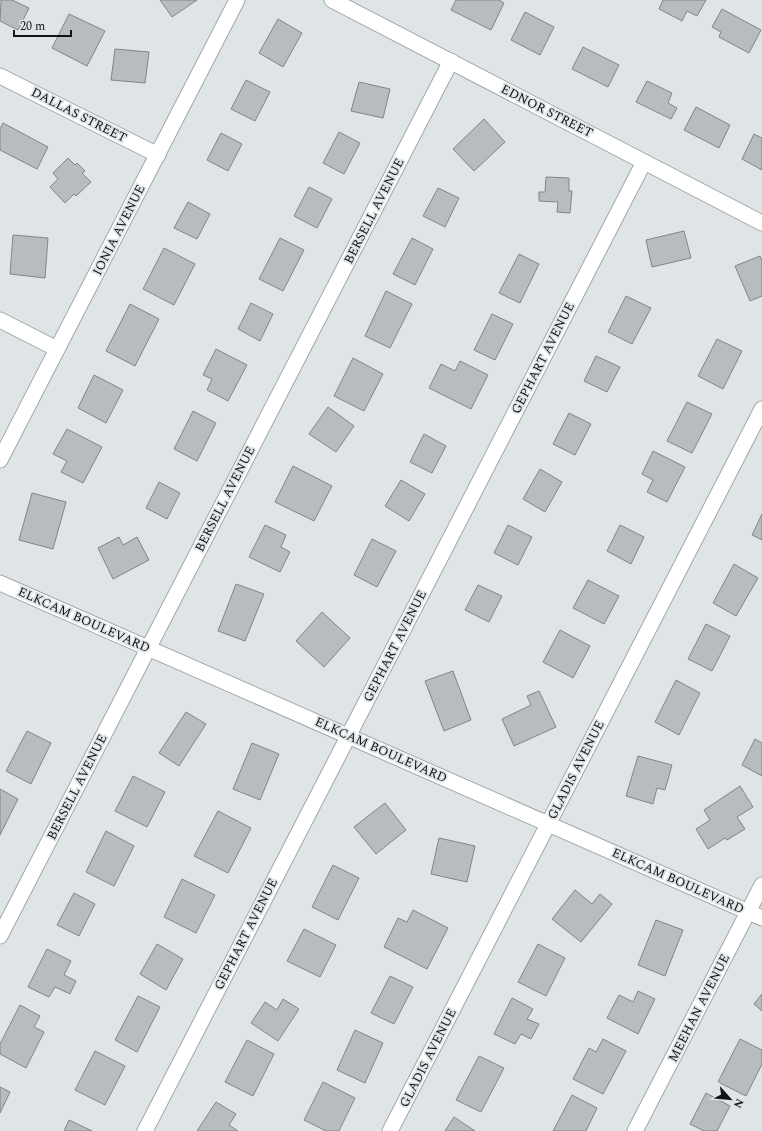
<svg xmlns="http://www.w3.org/2000/svg" width="762" height="1131" font-family="Spectral,serif">
<style>
.building{fill:#b7bdbf;stroke:#808688}
.lines{fill:none;stroke-linecap:round;stroke-linejoin:round}
.street-casing{stroke:#a1a7a9;stroke-width:17}
.street{stroke:#fff;stroke-width:15}
.labels{text-anchor:middle;dominant-baseline:central;stroke-width:3.5;stroke-linejoin:round;paint-order:stroke}
.street-label{font-size:13px;fill:#111314;stroke:#dfe5e7}
</style>
<rect width="100%" height="100%" fill="#dfe5e7"/>
<!-- building -->
<g class="building">
<path d="M1,0H12L29,8L18,30L0,21Z"/>
<path d="M160,0H197L172,17Z"/>
<path d="M456,0H499L504,3L491,30L451,10Z"/>
<path d="M663,0H706L697,16L687,11L682,21L659,9Z"/>
<path d="M722,9L761,30L749,53L719,37L721,32L712,27Z"/>
<path d="M525,12L554,27L540,55L511,40Z"/>
<path d="M69,14L105,31L87,66L52,48Z"/>
<path d="M278,19L302,33L283,67L259,53Z"/>
<path d="M583,47L619,65L608,87L572,69Z"/>
<path d="M115,49L149,52L145,83L111,80Z"/>
<path d="M246,80L270,92L255,121L231,109Z"/>
<path d="M647,81L672,93L668,103L677,108L671,119L636,102Z"/>
<path d="M359,82L390,89L383,118L351,111Z"/>
<path d="M696,107L730,125L719,148L684,130Z"/>
<path d="M484,119L505,142L474,171L453,149Z"/>
<path d="M3,123L48,147L37,169L0,150V129Z"/>
<path d="M339,132L360,143L344,174L323,163Z"/>
<path d="M221,133L242,144L228,171L207,160Z"/>
<path d="M754,134L762,138V170L742,159Z"/>
<path d="M68,158L75,165L77,163L85,171L82,173L91,182L76,196L74,194L65,203L50,187L58,179L53,173Z"/>
<path d="M546,177L569,178V191H572L570,213L557,212L558,202L539,201V192H545Z"/>
<path d="M309,187L332,199L317,228L294,216Z"/>
<path d="M438,188L459,198L445,227L423,216Z"/>
<path d="M188,202L210,214L197,239L174,228Z"/>
<path d="M684,231L691,258L652,267L646,240Z"/>
<path d="M13,235L48,238L45,278L10,274Z"/>
<path d="M280,238L304,250L283,291L259,279Z"/>
<path d="M412,238L433,249L415,285L393,274Z"/>
<path d="M164,248L195,264L174,305L143,289Z"/>
<path d="M519,254L539,264L520,303L499,293Z"/>
<path d="M760,256L762,261V296L750,301L735,266Z"/>
<path d="M386,291L412,304L390,348L365,336Z"/>
<path d="M626,296L651,308L632,344L608,332Z"/>
<path d="M251,303L273,314L260,341L238,329Z"/>
<path d="M130,304L159,319L135,366L106,351Z"/>
<path d="M492,314L513,324L495,360L474,350Z"/>
<path d="M717,339L742,351L723,389L698,376Z"/>
<path d="M216,349L247,365L228,401L207,390L212,379L203,375Z"/>
<path d="M596,356L620,367L607,392L584,381Z"/>
<path d="M353,358L383,374L364,411L334,396Z"/>
<path d="M460,361L488,375L471,409L429,388L441,364L455,371Z"/>
<path d="M94,375L123,390L106,423L78,408Z"/>
<path d="M687,402L712,414L692,453L667,441Z"/>
<path d="M328,407L354,426L336,452L309,434Z"/>
<path d="M193,411L216,423L197,461L174,449Z"/>
<path d="M569,413L591,424L575,455L553,444Z"/>
<path d="M67,429L102,447L83,483L61,472L67,461L53,454Z"/>
<path d="M424,434L446,446L432,473L410,462Z"/>
<path d="M653,451L685,467L667,502L647,492L653,480L642,474Z"/>
<path d="M293,466L332,486L314,521L275,502Z"/>
<path d="M540,469L562,482L545,512L523,499Z"/>
<path d="M401,480L425,494L409,521L385,506Z"/>
<path d="M159,482L180,493L167,519L146,508Z"/>
<path d="M32,493L66,502L53,549L19,540Z"/>
<path d="M762,514V540L752,535Z"/>
<path d="M265,525L286,535L281,547L290,552L280,572L249,557Z"/>
<path d="M508,525L532,537L518,565L494,553Z"/>
<path d="M620,525L644,537L631,564L607,551Z"/>
<path d="M119,537L123,545L137,537L149,560L113,579L98,548Z"/>
<path d="M372,539L396,551L377,587L354,575Z"/>
<path d="M734,564L758,578L736,616L713,603Z"/>
<path d="M588,580L619,596L604,624L573,608Z"/>
<path d="M236,584L264,594L245,641L218,631Z"/>
<path d="M478,585L502,596L489,622L465,610Z"/>
<path d="M322,612L350,638L324,667L296,641Z"/>
<path d="M706,624L730,636L712,671L688,659Z"/>
<path d="M560,630L590,646L573,678L543,662Z"/>
<path d="M453,671L471,720L444,731L425,681Z"/>
<path d="M676,680L700,693L679,735L655,722Z"/>
<path d="M539,691L556,727L514,746L502,719L531,705L527,696Z"/>
<path d="M186,712L206,724L179,766L159,753Z"/>
<path d="M27,731L51,743L31,784L6,771Z"/>
<path d="M755,739L762,743V776L742,765Z"/>
<path d="M252,743L279,754L260,800L233,789Z"/>
<path d="M638,756L672,765L665,790L657,788L653,804L626,796Z"/>
<path d="M133,776L165,792L147,827L115,811Z"/>
<path d="M740,786L753,807L737,817L745,829L727,840L725,838L708,849L696,829L710,820L704,810Z"/>
<path d="M0,789L18,799L0,835Z"/>
<path d="M385,803L406,830L376,854L354,827Z"/>
<path d="M218,811L251,828L228,873L194,856Z"/>
<path d="M106,831L134,846L114,886L86,872Z"/>
<path d="M439,838L475,846L467,882L431,874Z"/>
<path d="M333,865L359,878L338,920L312,907Z"/>
<path d="M182,879L215,895L196,933L164,917Z"/>
<path d="M575,890L592,904L600,894L612,904L581,942L552,919Z"/>
<path d="M74,893L95,904L79,936L57,925Z"/>
<path d="M413,910L448,928L427,969L384,947L398,918L407,922Z"/>
<path d="M656,920L683,930L665,976L638,965Z"/>
<path d="M304,929L336,945L320,977L287,961Z"/>
<path d="M157,944L183,959L166,990L140,974Z"/>
<path d="M538,944L565,958L546,996L518,982Z"/>
<path d="M47,949L71,961L64,975L76,981L70,994L55,987L49,997L28,987Z"/>
<path d="M390,976L413,987L394,1024L371,1013Z"/>
<path d="M638,991L655,999L638,1034L607,1018L619,995L633,1002Z"/>
<path d="M762,994V1011L754,1004Z"/>
<path d="M138,996L160,1007L137,1052L115,1040Z"/>
<path d="M512,998L533,1009L527,1019L539,1024L531,1039L521,1034L515,1044L494,1034Z"/>
<path d="M283,999L299,1009L278,1041L251,1023L265,1002L277,1010Z"/>
<path d="M20,1005L40,1016L34,1027L44,1032L26,1068L0,1054V1044Z"/>
<path d="M355,1030L383,1043L365,1083L337,1070Z"/>
<path d="M603,1039L626,1051L603,1094L573,1079L589,1048L596,1052Z"/>
<path d="M740,1039L762,1050V1064L746,1096L718,1082Z"/>
<path d="M247,1040L274,1054L253,1096L225,1082Z"/>
<path d="M95,1051L125,1066L105,1105L75,1090Z"/>
<path d="M479,1056L504,1068L481,1112L456,1100Z"/>
<path d="M323,1082L355,1098L339,1131H326L304,1120Z"/>
<path d="M0,1087L10,1092L0,1113Z"/>
<path d="M706,1093L730,1106L717,1131H704L690,1124Z"/>
<path d="M572,1095L597,1108L586,1131H553Z"/>
<path d="M216,1102L236,1114L229,1125L238,1131H197Z"/>
<path d="M454,1117L475,1131H445Z"/>
<path d="M69,1120L92,1131H64Z"/>
</g>
<g class="lines">
<!-- street casing -->
<g class="street-casing">
<g id="street">
<path d="M332,0L762,223"/>
<path d="M0,76L158,155"/>
<path d="M0,320L57,349"/>
<path d="M0,460L237,0"/>
<path d="M0,583L762,918"/>
<path d="M0,936L451,61"/>
<path d="M145,1131L644,162"/>
<path d="M390,1131L762,409"/>
<path d="M635,1131L762,885"/>
</g>
</g>
<!-- street -->
<use href="#street" class="street"/>
</g>
<g class="labels">
<!-- street labels -->
<g class="street-label">
<text transform="translate(547 111) rotate(27)">EDNOR STREET</text>
<text transform="translate(79 115) rotate(27)">DALLAS STREET</text>
<text transform="translate(374 211) rotate(-63)">BERSELL AVENUE</text>
<text transform="translate(119 230) rotate(-63)">IONIA AVENUE</text>
<text transform="translate(543 358) rotate(-63)">GEPHART AVENUE</text>
<text transform="translate(225 499) rotate(-63)">BERSELL AVENUE</text>
<text transform="translate(84 620) rotate(24)">ELKCAM BOULEVARD</text>
<text transform="translate(395 646) rotate(-63)">GEPHART AVENUE</text>
<text transform="translate(381 750) rotate(24)">ELKCAM BOULEVARD</text>
<text transform="translate(576 770) rotate(-63)">GLADIS AVENUE</text>
<text transform="translate(77 787) rotate(-63)">BERSELL AVENUE</text>
<text transform="translate(678 881) rotate(24)">ELKCAM BOULEVARD</text>
<text transform="translate(246 934) rotate(-63)">GEPHART AVENUE</text>
<text transform="translate(699 1008) rotate(-63)">MEEHAN AVENUE</text>
<text transform="translate(428 1058) rotate(-63)">GLADIS AVENUE</text>
</g>
</g>
<!-- north arrow -->
<g transform="translate(730 1099) rotate(117)" stroke="#dfe5e7" stroke-width="3" paint-order="stroke">
<path d="M0-3L7 15L0 10L-7 15Z" fill="#111314"/>
<text y="-6" font-size="11" font-weight="bold" text-anchor="middle" fill="#111314">N</text>
</g>
<!-- scale -->
<path d="M14 30v6h57v-6" fill="none" stroke="#111314" stroke-width="2"/>
<text x="20" y="30" font-size="12" fill="#111314" stroke="#dfe5e7" stroke-width="3" paint-order="stroke">20 m</text>
</svg>
